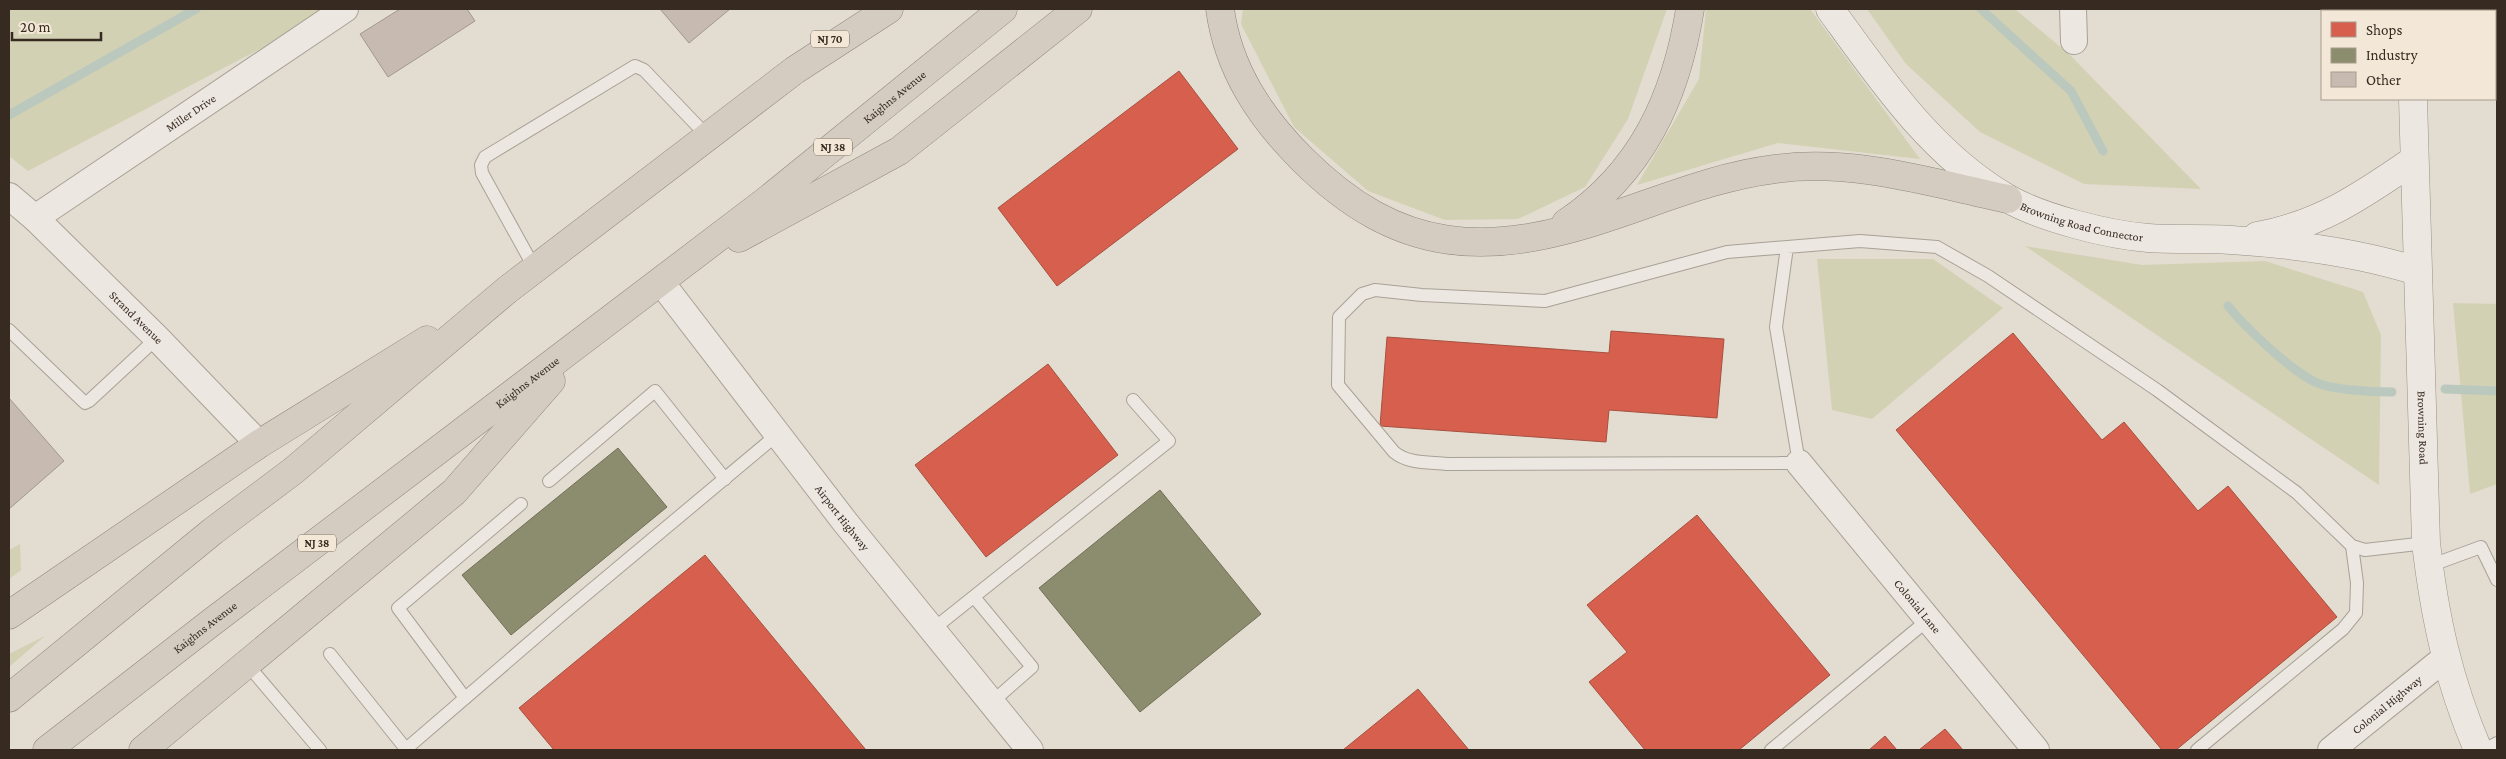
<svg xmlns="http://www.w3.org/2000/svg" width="2506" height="759" font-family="'Crimson Pro',serif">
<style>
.green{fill:#d3d1b3}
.shops{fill:#d6604d;stroke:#a65040}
.industry{fill:#8c8c6e;stroke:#726f57}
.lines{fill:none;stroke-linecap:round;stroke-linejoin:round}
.stream{stroke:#bac8be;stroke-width:9}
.building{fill:#c6bab1;stroke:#a3988f}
.lane-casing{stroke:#a8a198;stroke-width:14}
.street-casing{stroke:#a8a198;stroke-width:28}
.secondary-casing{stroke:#989188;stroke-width:29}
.highway-casing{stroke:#8e877f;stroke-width:29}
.lane{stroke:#ece7e0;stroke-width:12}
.street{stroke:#ece7e0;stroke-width:26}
.secondary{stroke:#ece7e0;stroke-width:28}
.highway{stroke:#d5ccc1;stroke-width:28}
.labels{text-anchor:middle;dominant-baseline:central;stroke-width:5;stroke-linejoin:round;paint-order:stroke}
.shield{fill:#f3e8d7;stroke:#6f6358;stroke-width:1}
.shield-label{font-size:11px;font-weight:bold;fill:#372a21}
.street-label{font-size:12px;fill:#372a21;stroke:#f3e8d7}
</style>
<rect width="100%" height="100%" fill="#e3dcd0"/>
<!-- green -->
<g class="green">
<path d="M9,9H336L28,171L9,156Z"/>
<path d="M1243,9H1667L1628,119L1585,187L1518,219L1445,220L1368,191L1294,127L1241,24Z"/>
<path d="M1706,9H1810L1920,159L1778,143L1637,185L1699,79Z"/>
<path d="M1867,9H2015L2070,55L2201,189L2084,184L1980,132L1906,64Z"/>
<path d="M2025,246L2142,265L2265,261L2363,292L2381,335L2379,485Z"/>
<path d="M1817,259H1933L2003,308L1872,419L1832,410Z"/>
<path d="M2453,303L2497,304V484L2470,494Z"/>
<path d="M20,544L21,570L9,579V550Z"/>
<path d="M45,636L9,667V654Z"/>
</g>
<!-- shops -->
<g class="shops">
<path d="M1179,71L1238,149L1057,286L998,208Z"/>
<path d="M1611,331L1724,339L1717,418L1609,410L1606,442L1380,426L1387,337L1609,353Z"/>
<path d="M2013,333L2102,440L2124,422L2198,511L2228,486L2337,617L2176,750H2162L1896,430Z"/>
<path d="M1048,364L1118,455L986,557L915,465Z"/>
<path d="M1697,515L1830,675L1739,750H1645L1589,682L1627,652L1587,605Z"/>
<path d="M705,555L866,750H554L519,708Z"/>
<path d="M1418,689L1469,750H1343Z"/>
<path d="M1945,729L1963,750H1919Z"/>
<path d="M1885,736L1897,750H1869Z"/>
</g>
<!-- industry -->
<g class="industry">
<path d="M618,448L667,507L511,635L462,575Z"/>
<path d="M1160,490L1261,614L1140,712L1039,588Z"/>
</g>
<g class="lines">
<!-- stream -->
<g class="stream">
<path d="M1981,9L2071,91L2103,151"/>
<path d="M9,115L196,9"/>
<path d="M2228,306C2247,329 2289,369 2315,382C2332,390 2372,392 2392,392"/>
<path d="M2445,389L2497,391"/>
</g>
</g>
<!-- building -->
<g class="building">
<path d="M400,9H467L475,21L388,77L360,34Z"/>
<path d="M660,9H730L689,43Z"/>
<path d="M9,398L64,461L9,509Z"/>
</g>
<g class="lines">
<!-- lane casing -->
<g class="lane-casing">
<g id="lane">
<path d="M1787,247L1776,327L1799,463L1447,464C1429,462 1408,464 1394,452L1338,385L1339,317L1362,294L1375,290L1422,295L1545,301L1727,252L1860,241L1937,247L1988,276L2157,390L2297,493L2352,546L2365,550L2426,543"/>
<path d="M535,269L482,173L481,165L485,157L635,66L644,70L709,138"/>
<path d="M9,330L85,403L89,401L157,338"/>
<path d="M549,481L655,391L725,479"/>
<path d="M2429,566L2481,547L2497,580"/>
<path d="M974,597L1032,667L991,703"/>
<path d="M932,630L1169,441L1133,400"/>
<path d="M330,654L406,749L565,612L778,434"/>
<path d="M246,663L320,750"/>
<path d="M465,698L398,608L521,504"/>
<path d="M1771,750L1929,619"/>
<path d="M2197,750L2343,629L2356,613L2357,583L2352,546"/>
<path d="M2483,750L2497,743"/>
</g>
</g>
<!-- street casing -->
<g class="street-casing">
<g id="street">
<path d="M2073,9L2074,41"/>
<path id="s1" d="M9,196L35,218L157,338L259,444"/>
<path id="s2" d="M35,218L345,9"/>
<path id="s3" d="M660,281L845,522L1030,750"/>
<path id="s4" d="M1799,463L2036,750"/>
<path id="s5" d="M2331,750L2445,658"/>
</g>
</g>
<!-- secondary casing -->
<g class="secondary-casing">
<g id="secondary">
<path id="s6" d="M1830,9C1880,78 1931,154 2007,198C2041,218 2109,235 2148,238C2176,240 2204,238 2231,240C2294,244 2357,252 2417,271"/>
<path d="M2411,9V11"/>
<path id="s7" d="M2413,99L2426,543C2435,619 2448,679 2478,750"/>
<path d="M2257,236C2320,225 2363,195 2414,160"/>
</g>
</g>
<!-- highway casing -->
<g class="highway-casing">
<g id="highway">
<path d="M1220,9C1228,69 1260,117 1302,159C1399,256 1488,258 1612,216C1666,198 1718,176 1775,169C1853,158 1932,183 2008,199"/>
<path d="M1566,223C1642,172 1676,97 1690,9"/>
<path d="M739,238L899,151L1078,9"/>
<path d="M9,615L259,444L427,340"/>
<path d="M9,698L213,531L293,471L507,290L795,70L889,9"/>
<path id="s8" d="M47,750L208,625L766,201L1003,9"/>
<path d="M143,750L454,492L551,381"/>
</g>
</g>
<!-- lane -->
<use href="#lane" class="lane"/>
<!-- street -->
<use href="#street" class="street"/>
<!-- secondary -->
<use href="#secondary" class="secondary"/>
<!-- highway -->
<use href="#highway" class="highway"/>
</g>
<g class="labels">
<!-- shield labels -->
<g class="shield">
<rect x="811" y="30.5" width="38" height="17" rx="4"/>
<rect x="814" y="138.5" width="38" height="17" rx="4"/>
<rect x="298" y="534.5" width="38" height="17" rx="4"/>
</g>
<g class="shield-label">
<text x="830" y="39">NJ 70</text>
<text x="833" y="147">NJ 38</text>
<text x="317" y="543">NJ 38</text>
</g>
<!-- street labels -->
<g class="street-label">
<text stroke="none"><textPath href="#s8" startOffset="1070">Kaighns Avenue</textPath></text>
<text stroke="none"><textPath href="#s2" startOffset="188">Miller Drive</textPath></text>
<text stroke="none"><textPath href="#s6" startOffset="340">Browning Road Connector</textPath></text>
<text stroke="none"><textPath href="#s1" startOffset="176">Strand Avenue</textPath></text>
<text stroke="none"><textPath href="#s8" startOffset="605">Kaighns Avenue</textPath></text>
<text stroke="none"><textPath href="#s7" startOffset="329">Browning Road</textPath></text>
<text stroke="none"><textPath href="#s3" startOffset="299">Airport Highway</textPath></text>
<text stroke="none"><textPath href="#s4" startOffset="186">Colonial Lane</textPath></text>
<text stroke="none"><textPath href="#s8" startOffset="200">Kaighns Avenue</textPath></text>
<text stroke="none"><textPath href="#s5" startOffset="72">Colonial Highway</textPath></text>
</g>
</g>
<!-- border -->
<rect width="2506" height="759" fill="none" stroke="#372a21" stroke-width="20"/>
<!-- legend -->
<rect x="2321" y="10" width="175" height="90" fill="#f3e8d7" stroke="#a89c8e"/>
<rect x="2331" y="22" width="25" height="15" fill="#d6604d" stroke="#a89c8e"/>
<text x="2366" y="35" font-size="15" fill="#372a21">Shops</text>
<rect x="2331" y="48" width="25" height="15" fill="#8c8c6e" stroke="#a89c8e"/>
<text x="2366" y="60" font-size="15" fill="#372a21">Industry</text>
<rect x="2331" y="72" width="25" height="15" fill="#c6bab1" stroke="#a89c8e"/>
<text x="2366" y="85" font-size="15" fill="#372a21">Other</text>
<!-- scale -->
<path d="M12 32v8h89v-8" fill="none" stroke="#372a21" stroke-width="2.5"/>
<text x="20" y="32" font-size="15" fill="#372a21" stroke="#f3e8d7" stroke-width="4" paint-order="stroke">20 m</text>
</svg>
